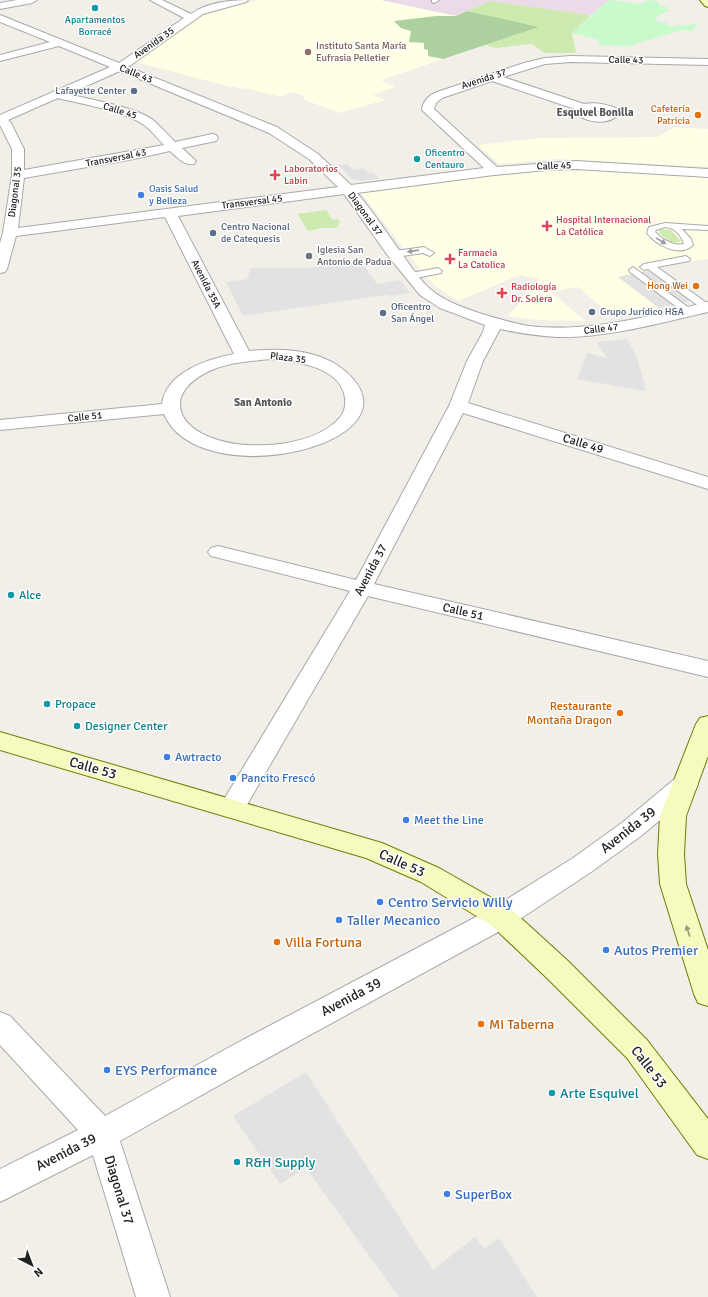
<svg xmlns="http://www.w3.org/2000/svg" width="708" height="1297" font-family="Signika,sans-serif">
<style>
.industrial{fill:#ebdbe8}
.education{fill:#ffffe5}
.grass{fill:#cdebb0}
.forest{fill:#add19e}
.park{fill:#c8facc}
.parking{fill:#e2e2e2}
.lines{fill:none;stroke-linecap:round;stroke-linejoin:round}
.lane-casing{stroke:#a9a9a9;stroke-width:2}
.street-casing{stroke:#a9a9a9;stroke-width:2}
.secondary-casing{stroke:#707d05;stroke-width:2}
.lane{fill:#fff;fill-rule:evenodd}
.street{fill:#fff;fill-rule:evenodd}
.secondary{fill:#f7fabf;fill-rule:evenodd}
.oneway{fill:#9c9c9c}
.oneway2{fill:#979978}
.culture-dot{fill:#0f9aa8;stroke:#fff;stroke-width:1.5}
.education-dot{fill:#8d6e63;stroke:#fff;stroke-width:1.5}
.service-dot{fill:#5c6f8a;stroke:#fff;stroke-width:1.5}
.food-dot{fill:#e8710a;stroke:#fff;stroke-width:1.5}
.health-dot{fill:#e0444e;stroke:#fff;stroke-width:1.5}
.shop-dot{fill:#3f7fe0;stroke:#fff;stroke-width:1.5}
.worship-dot{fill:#6b7280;stroke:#fff;stroke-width:1.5}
.labels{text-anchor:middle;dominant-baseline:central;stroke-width:3;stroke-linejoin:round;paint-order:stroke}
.far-culture-label{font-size:10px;fill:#0d838f;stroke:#fff}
.far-street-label{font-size:10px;fill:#222;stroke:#fff}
.far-education-label{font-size:10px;fill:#785e54;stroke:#fff;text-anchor:start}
.far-service-label{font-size:10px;fill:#4e5e75;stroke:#fff;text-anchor:start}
.far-food-label{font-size:10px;fill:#c56008;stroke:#fff;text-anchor:end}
.far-health-label{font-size:10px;fill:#be3a42;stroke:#fff;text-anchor:start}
.far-shop-label{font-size:10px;fill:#366cbe;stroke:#fff;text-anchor:start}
.far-worship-label{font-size:10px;fill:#5b616d;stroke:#fff;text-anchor:start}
.far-neighbourhood-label{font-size:11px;font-weight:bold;fill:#555;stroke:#fff}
.street-label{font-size:12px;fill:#222;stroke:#fff}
.culture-label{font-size:12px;fill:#0d838f;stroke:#fff;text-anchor:start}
.food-label{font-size:12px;fill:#c56008;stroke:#fff;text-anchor:end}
.shop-label{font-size:12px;fill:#366cbe;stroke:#fff;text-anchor:start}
.near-street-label{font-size:14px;fill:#222;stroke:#fff}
.near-shop-label{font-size:14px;fill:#366cbe;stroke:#fff;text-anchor:start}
.near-food-label{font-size:14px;fill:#c56008;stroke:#fff;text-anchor:start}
.near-culture-label{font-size:14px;fill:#0d838f;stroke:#fff;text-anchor:start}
</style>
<rect width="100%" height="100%" fill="#f2efe9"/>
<!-- industrial -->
<path class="industrial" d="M380,0H609L591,15L490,1L456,16Z"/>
<!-- education -->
<g class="education">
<path d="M259,0H380L456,16L467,11L539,27L381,80L395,87L373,95L385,100L340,113L305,100L302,95L290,92L282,97L244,88L241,89L234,86L231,87L136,62L204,15Z"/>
<path d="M674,127L708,129V167L557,159L499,164L478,145L540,138L658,137Z"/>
<path d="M550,169H574L708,176V259L692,261L659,268L701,299L614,317L578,287L551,292L585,321L536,320L508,316L539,279L520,275L458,301L437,287L426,277L361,193Z"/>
</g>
<!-- grass -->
<g class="grass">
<path d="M490,1L591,15L572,33L576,53H544L532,44L495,48L486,45L538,27L467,11Z"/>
<path d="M326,210L333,220L338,219L340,222L336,228H321L308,231L297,214Z"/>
<path d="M663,229L671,230L681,241C672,246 666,238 659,233V230Z"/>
</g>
<!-- forest -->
<path class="forest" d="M467,11L539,27L443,59L428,56V50L424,49V43L409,42L411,31L401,28L394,21L436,16H456Z"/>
<!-- park -->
<path class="park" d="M609,0L641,4L647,0L657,1L660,6L668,7L665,9H670L669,12H664V14H660V16H657L656,21L668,23L665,25C676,28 685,24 696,24L698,27L693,28L694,31L682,30L626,47V46L598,45L599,40L572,33Z"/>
<!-- parking -->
<g class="parking">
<path d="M347,164L353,170L363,168L368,173L373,172L379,179L361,181L352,179L338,165Z"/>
<path d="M355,262L365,267L377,284L400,280L410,293L391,296L385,295L243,316L226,282L247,279L251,268H308Z"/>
<path d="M659,268L701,299L659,308L618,277Z"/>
<path d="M627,339L637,357L646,391L577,379L587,353L608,358L596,342Z"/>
<path d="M306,1072L433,1270L475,1237L484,1249L499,1238L537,1297H399L306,1168L280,1184L233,1116Z"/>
</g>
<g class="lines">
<!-- lane casing -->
<g class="lane-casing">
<g id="lane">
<path d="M432,0H439L434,3L432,2Z"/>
<path d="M665,223L708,226V230L682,229L691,239L693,245C680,258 656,245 647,233L649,227ZM665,227C675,228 681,235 684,244C673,246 663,240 655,232L656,230Z"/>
<path d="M424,247L434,253L430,256L423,253L395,257L391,254L395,251Z"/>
<path d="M686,256L690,259L689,261L657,267L708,304V310H704L648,269L644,270L640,267L644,264Z"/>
<path d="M633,267L692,310L694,312L692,314H686L630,272L629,270Z"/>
<path d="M438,268L442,271L441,273L411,279L407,276L411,273Z"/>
</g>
</g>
<!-- street casing -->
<g class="street-casing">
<g id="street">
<path d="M17,0H37L32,3L0,9V3Z"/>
<path d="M150,0H162L191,14C206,3 229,0 248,0L246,2L203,14L128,67L277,127L318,154L351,185L484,168L422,110C423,101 429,95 437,92L524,63L545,58L571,56L708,59V65L571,62L545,64L503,77L584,104C595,102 605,104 616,108L619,114C609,126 583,123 574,111L575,109L492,81L442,98L436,103L434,109L497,167L576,161L708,169V177L576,169L546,170L494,175L357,193C375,214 390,238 407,261C414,271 421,281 430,289C444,301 462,307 479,313C495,318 512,323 529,326C589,333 650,316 708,302V312C659,323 608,338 557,337C538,336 519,333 500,329L483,361L468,403L708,477V489L463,413L374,584L708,661V677L368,596L241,815L232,818L223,815L219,808L223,801L350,591L211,556L208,552L211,548L218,546L356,580L449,406L467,361L483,332L485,325L440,308L420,295L389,257L344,194L178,216L249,351C279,348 320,349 345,371C429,443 199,497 164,414L0,430V420L162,404C166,372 208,359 234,354L165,217L16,236L7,269L5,272L0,273V243L3,233L12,175V149L0,125V115L110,67L59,46L0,61V55L50,42L0,22V15L119,63L184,18ZM120,71L269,133L309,159L338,187L18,228L24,178L134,159L170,151C177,157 184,166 194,164L196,161L182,148L216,141L218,138L216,135L212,134L175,142C168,135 161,127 153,120C136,107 91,100 68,94ZM58,98C81,104 125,111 144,125C151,130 157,138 164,145L24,170V149L11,123L8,120ZM592,109L607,113L596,114L587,111ZM271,359C294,361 336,366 344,393C346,401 346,409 341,416C318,446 252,451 218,440C170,425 166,389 214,369C232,362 252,361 271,359Z"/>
<path d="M686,775L695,777L698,784L695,791L641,836L591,872L511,925L257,1064L120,1141L170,1297H136L93,1155L0,1202V1169L78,1130L0,1045V1012L10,1016L105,1116L235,1044L491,909L573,858L623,822L677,777Z"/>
</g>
</g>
<!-- secondary casing -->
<g class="secondary-casing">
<g id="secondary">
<path d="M700,0H708V7L705,6Z"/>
<path d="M708,716V756L686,816L684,854L686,884L708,950V1006L698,1003L694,994L660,884L658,854L660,816L696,724L700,718Z"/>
<path d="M0,732L382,843L439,868L511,909L568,961L647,1040L708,1119V1159L697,1155L627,1058L548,979L491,925L421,882L366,858L0,750Z"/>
</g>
</g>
<!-- lane -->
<use href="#lane" class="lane"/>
<!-- street -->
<use href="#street" class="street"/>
<!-- secondary -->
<use href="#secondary" class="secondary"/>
</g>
<!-- one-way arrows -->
<defs><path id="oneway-solid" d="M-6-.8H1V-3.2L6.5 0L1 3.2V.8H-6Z"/></defs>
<g class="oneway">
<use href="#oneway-solid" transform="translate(661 241) rotate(31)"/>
<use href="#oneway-solid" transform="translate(413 251) rotate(172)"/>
</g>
<use class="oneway2" href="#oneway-solid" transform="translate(688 931) rotate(-108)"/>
<!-- markers -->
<g class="culture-dot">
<circle cx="95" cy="8" r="4"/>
<circle cx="417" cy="159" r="4"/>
<circle cx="11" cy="595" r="4"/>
<circle cx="47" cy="704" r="4"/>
<circle cx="77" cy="726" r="4"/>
<circle cx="552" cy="1093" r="4"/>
<circle cx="237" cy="1162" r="4"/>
</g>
<circle class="education-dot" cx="308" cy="52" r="4"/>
<g class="service-dot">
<circle cx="134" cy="91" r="4"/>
<circle cx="213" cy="233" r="4"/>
<circle cx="592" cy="312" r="4"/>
<circle cx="383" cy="313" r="4"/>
</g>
<g class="food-dot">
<circle cx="698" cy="115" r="4"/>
<circle cx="696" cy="286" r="4"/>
<circle cx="620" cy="713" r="4"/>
<circle cx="277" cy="942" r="4"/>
<circle cx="481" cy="1024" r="4"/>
</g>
<g class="health-dot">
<path d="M273 169h4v4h4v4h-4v4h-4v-4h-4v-4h4z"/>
<path d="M545 220h4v4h4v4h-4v4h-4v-4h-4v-4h4z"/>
<path d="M448 253h4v4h4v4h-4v4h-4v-4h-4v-4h4z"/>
<path d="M500 287h4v4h4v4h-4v4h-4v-4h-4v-4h4z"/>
</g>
<g class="shop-dot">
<circle cx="141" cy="195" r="4"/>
<circle cx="167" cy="757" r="4"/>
<circle cx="233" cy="778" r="4"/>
<circle cx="406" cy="820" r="4"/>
<circle cx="380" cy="902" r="4"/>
<circle cx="339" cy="920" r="4"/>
<circle cx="606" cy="950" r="4"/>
<circle cx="107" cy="1070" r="4"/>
<circle cx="447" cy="1194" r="4"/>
</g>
<circle class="worship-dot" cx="309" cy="256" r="4"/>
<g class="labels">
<!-- far-culture labels -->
<g class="far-culture-label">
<text x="95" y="20">Apartamentos<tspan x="95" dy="12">Borracé</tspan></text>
<text x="425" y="153" text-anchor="start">Oficentro<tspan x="425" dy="12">Centauro</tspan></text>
</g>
<!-- far-street labels -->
<g class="far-street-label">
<text transform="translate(154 43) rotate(-35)">Avenida 35</text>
<text transform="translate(626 60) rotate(1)">Calle 43</text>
<text transform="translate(136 74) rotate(22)">Calle 43</text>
<text transform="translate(484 79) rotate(-18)">Avenida 37</text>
<text transform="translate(120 111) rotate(17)">Calle 45</text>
<text transform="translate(116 158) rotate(-11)">Transversal 43</text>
<text transform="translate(554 166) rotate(-2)">Calle 45</text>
<text transform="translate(15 192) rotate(-83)">Diagonal 35</text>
<text transform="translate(252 202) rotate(-7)">Transversal 45</text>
<text transform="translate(365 214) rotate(54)">Diagonal 37</text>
<text transform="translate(206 284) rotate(63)">Avenida 35A</text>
<text transform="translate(601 329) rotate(-7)">Calle 47</text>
<text transform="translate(288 358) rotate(7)">Plaza 35</text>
<text transform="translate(85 417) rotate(-6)">Calle 51</text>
</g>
<!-- far-education labels -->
<g class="far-education-label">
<text x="316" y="46">Instituto Santa María<tspan x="316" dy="12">Eufrasia Pelletier</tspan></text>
</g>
<!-- far-service labels -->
<g class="far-service-label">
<text x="126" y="91" text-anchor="end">Lafayette Center</text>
<text x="221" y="227">Centro Nacional<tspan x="221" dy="12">de Catequesis</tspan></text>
<text x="391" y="307">Oficentro<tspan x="391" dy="12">San Ángel</tspan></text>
<text x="600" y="312">Grupo Jurídico H&amp;A</text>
</g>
<!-- far-food labels -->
<g class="far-food-label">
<text x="690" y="109">Cafetería<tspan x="690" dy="12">Patricia</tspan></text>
<text x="688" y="286">Hong Wei</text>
</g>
<!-- far-health labels -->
<g class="far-health-label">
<text x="284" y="169">Laboratorios<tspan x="284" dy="12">Labin</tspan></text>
<text x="556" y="220">Hospital Internacional<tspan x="556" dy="12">La Católica</tspan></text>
<text x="458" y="253">Farmacia<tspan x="458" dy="12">La Catolica</tspan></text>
<text x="511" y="287">Radiología<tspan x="511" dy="12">Dr. Solera</tspan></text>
</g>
<!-- far-shop labels -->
<g class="far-shop-label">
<text x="149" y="189">Oasis Salud<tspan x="149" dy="12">y Belleza</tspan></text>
</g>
<!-- far-worship labels -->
<g class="far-worship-label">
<text x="317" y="250">Iglesia San<tspan x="317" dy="12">Antonio de Padua</tspan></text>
</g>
<!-- far-neighbourhood labels -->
<g class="far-neighbourhood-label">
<text x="595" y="112">Esquivel Bonilla</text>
<text x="263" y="402">San Antonio</text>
</g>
<!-- street labels -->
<g class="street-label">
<text transform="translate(583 444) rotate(17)">Calle 49</text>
<text transform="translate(371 570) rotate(-62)">Avenida 37</text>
<text transform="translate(463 612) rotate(13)">Calle 51</text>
</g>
<!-- culture labels -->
<g class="culture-label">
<text x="19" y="595">Alce</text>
<text x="55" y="704">Propace</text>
<text x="85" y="726">Designer Center</text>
</g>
<!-- food labels -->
<g class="food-label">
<text x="612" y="706">Restaurante<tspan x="612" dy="14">Montaña Dragon</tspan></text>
</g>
<!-- shop labels -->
<g class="shop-label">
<text x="175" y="757">Awtracto</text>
<text x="241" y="778">Pancito Frescó</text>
<text x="414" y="820">Meet the Line</text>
</g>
<!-- near-street labels -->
<g class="near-street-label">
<text transform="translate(93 768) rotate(16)">Calle 53</text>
<text transform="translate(628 830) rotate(-38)">Avenida 39</text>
<text transform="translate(402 863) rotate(24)">Calle 53</text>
<text transform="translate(351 997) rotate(-28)">Avenida 39</text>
<text transform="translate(649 1067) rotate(52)">Calle 53</text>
<text transform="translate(66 1152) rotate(-27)">Avenida 39</text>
<text transform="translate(119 1190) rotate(73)">Diagonal 37</text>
</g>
<!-- near-shop labels -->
<g class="near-shop-label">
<text x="388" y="902">Centro Servicio Willy</text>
<text x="347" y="920">Taller Mecanico</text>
<text x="614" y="950">Autos Premier</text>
<text x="115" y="1070">EYS Performance</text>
<text x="455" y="1194">SuperBox</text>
</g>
<!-- near-food labels -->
<g class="near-food-label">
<text x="285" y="942">Villa Fortuna</text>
<text x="489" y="1024">Mi Taberna</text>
</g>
<!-- near-culture labels -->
<g class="near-culture-label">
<text x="560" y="1093">Arte Esquivel</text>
<text x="245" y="1162">R&amp;H Supply</text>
</g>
</g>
<!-- north arrow -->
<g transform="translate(32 1265) rotate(138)" stroke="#ffffff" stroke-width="3" paint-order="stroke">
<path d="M0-3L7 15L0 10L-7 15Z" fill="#222222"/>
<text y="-6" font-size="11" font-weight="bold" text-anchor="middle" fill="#222222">N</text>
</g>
</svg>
